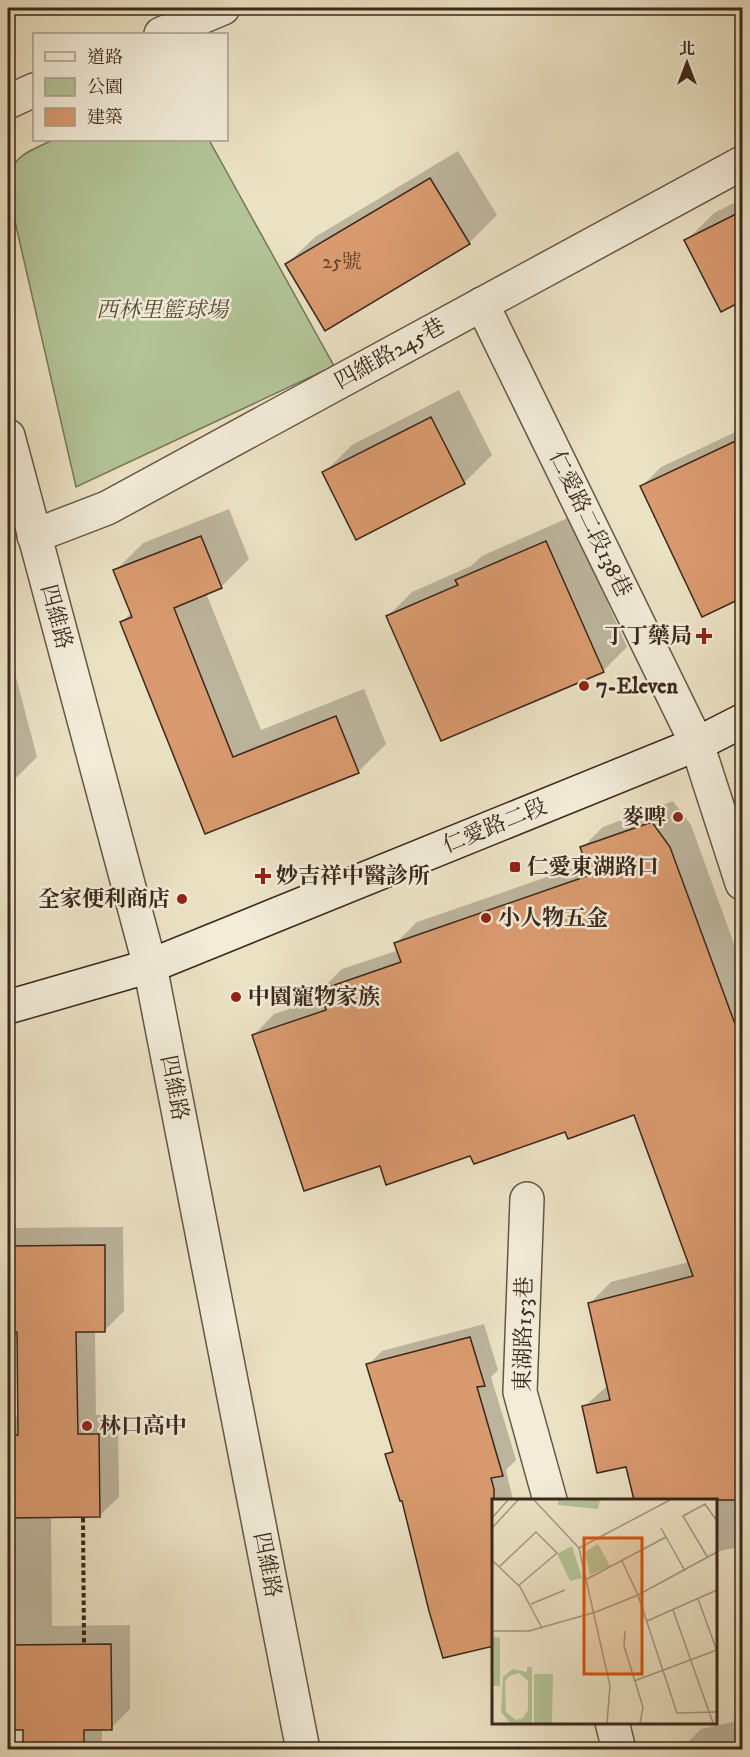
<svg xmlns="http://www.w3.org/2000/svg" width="750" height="1757" font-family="'IM FELL DW Pica','Noto Serif TC',serif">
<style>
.green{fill:#b3c497;stroke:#777658;stroke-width:1.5}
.shadow{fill:#0003}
.building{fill:#da9a6f;stroke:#3b271a;stroke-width:1.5}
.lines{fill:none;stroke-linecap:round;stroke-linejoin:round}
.minor-casing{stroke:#675644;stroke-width:36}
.secondary-casing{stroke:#3b271a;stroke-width:36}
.path{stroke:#3b271a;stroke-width:4;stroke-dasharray:4.5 3;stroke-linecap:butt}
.minor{stroke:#f2ecd9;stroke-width:33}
.secondary{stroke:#f2ecd9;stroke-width:33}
.poi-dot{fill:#8f2418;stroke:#f2ecd9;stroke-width:2}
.labels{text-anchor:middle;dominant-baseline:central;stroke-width:5;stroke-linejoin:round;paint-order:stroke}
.number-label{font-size:20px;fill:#63442f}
.park-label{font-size:22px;font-style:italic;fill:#594e39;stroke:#f2ecd9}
.street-label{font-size:22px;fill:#3b271a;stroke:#f2ecd9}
.poi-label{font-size:22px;font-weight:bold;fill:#3b271a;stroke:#f2ecd9;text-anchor:start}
.inset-road{fill:none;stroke:#a59780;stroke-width:1.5}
.view{fill:#d7540d;fill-opacity:0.15;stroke:#d7540d;stroke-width:3}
.inset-edge{fill:none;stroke:#3b271a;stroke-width:3}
</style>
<rect width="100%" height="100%" fill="#ebe2c4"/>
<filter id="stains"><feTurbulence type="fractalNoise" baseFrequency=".00333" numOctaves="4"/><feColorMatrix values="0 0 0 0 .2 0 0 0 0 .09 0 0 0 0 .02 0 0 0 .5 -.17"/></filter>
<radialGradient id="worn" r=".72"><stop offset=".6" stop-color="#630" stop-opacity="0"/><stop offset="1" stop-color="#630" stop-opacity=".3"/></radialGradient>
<!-- green -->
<path class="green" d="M53,140H209L334,366L76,487L8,191C7,157 27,152 53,140Z"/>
<!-- shadow -->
<g class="shadow">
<path d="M458,151L497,215L469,243L287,264L315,237Z"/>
<path d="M742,199V299L721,310L686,241L714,213Z"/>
<path d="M459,390L492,455L464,483L324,473L352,445Z"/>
<path d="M742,429V596L703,615L642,486L661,467Z"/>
<path d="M229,509L249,559L221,587L206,593L261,730L364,689L386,744L358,772L206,832L122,622L132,612L115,571L143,543Z"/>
<path d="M570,517L627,647L603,671L388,616L412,592L471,566L482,556Z"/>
<path d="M8,647L37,757L13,781L8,783Z"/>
<path d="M673,801L691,825L742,966V1546L716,1552V1500H635L627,1465L584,1407L608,1385L590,1303L611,1282L689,1262L635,1113L471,1154L381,1164L253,1036L274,1014L324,998L321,990L342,969L399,950L396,943L417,922L588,863L582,848L603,827Z"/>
<path d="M123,1227L124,1311L105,1330H95L96,1415H118L119,1497L99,1516H51L52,1626L130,1625V1709L111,1728H102V1750H25V1728H8V1417H19L18,1330H8V1228Z"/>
<path d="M484,1324L498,1370L491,1377L516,1460L506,1470L513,1500L404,1499L387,1455L394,1448L368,1365L382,1351Z"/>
<path d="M742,1720V1750H684V1746L701,1729Z"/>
</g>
<!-- building -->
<g class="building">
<path d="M430,178L470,244L325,331L285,264Z"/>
<path d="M742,211V301L721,312L684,240Z"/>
<path d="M431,417L465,484L356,540L322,472Z"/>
<path d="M742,438V598L702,617L640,486Z"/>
<path d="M201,536L222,588L174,608L233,757L336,716L359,773L205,834L120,622L132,617L113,570Z"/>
<path d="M546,541L604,672L441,741L386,616L458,585L455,580Z"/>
<path d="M652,822L670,847L742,1043V1500H634L626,1467L597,1473L582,1406L610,1400L588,1303L693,1276L634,1115L568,1139L565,1132L474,1164L470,1156L386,1185L380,1166L304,1191L252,1035L326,1010L320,990L401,962L394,943L590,875L580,847Z"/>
<path d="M105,1245V1332H76L78,1434H99L100,1517L8,1518V1435H18L17,1332H8V1246Z"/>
<path d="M470,1337L485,1386L477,1387L503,1476L491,1478L494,1489V1646L443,1658L429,1611L402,1501H400L385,1454L393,1452L366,1364Z"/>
<path d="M111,1644L112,1730H84V1749H23V1730H8V1645Z"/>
</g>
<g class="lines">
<!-- minor casing -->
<g class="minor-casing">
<g id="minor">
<path d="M161,34L223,8"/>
<path d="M8,102L34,90"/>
<path d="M482,304L697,744L742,883"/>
<path d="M8,436L150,966L303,1750"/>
<path d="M34,536L107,508L742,163"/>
<path d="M527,1199L520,1392L550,1500"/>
<path d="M612,1722L619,1750"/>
</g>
</g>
<!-- secondary casing -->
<g class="secondary-casing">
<path id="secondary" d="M8,1007L150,966L697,744L742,721"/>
</g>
<!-- path -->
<path class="path" d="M83,1518L84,1644"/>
<!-- minor -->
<use href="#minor" class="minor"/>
<!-- secondary -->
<use href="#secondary" class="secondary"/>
</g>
<!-- markers -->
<g class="poi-dot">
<path d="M701 627h6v6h6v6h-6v6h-6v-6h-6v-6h6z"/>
<circle cx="584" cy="686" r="6"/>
<circle cx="678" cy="817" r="6"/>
<rect x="509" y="861" width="12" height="12" rx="3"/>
<path d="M260 867h6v6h6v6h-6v6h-6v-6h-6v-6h6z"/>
<circle cx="182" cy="899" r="6"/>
<circle cx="486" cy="918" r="6"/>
<circle cx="236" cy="997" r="6"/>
<circle cx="87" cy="1426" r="6"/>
</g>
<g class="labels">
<!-- number labels -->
<g class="number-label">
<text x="342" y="262">25號</text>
</g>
<!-- park labels -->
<g class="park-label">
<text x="162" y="310">西林里籃球場</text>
</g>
<!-- street labels -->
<g class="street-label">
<text transform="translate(390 354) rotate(-29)">四維路245巷</text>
<text transform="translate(590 524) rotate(64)">仁愛路二段138巷</text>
<text transform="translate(56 617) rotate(75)">四維路</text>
<text transform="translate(495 826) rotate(-22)">仁愛路二段</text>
<text transform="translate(174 1088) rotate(79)">四維路</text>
<text transform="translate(524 1334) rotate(-89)">東湖路153巷</text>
<text transform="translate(267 1565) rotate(79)">四維路</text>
</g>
<!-- poi labels -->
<g class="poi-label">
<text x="692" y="636" text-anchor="end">丁丁藥局</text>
<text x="596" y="686">7-Eleven</text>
<text x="666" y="817" text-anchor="end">麥啤</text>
<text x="527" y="867">仁愛東湖路口</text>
<text x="276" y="876">妙吉祥中醫診所</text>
<text x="170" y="899" text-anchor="end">全家便利商店</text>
<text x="498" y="918">小人物五金</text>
<text x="248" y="997">中園寵物家族</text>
<text x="99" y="1426">林口高中</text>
</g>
</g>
<!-- overview -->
<g transform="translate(492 1499)">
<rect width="225" height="225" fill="#ebe2c4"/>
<path d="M66,1L74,2L108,1L106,10L66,6ZM106,45L118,67L98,76L93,53ZM80,47L90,79L78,82L65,55ZM0,137L8,139V187H0ZM35,168H40V224H18L9,213L11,178L21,170L35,173ZM27,174L36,182V211L31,219L24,221L14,213L13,183L17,177ZM42,175H61L60,224H42Z" fill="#b3c497" fill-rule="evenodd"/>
<path class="inset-road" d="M42,1L87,49L118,187L115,224M0,19L16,1M0,29L26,1M169,29L193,72M87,49L178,1M216,59L191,17L213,5L225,22M0,61L28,88L50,129M130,62L146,96L185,214L225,213M7,68L44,33L65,54L26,87M95,80L174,38M206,100L225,152M39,105L73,91M181,111L221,224M155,122L225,91M0,132H37L104,113L146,96L225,53M133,132L132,147L151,208L148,224M142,182L225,151"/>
<path class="view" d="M92,39H150V175H92Z"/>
<rect width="225" height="225" class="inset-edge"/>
</g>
<!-- margin -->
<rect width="750" height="1757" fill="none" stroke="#ebe2c4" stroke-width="30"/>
<rect x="9" y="9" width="732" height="1739" fill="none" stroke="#3b271a" stroke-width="3"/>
<rect x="15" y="15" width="720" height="1727" fill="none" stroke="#3b271a" stroke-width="1.5"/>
<!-- legend -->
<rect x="33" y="33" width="195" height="108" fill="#f2ecd9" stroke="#a99d8d" stroke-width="1.5"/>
<rect x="45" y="52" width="30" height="9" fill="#f2ecd9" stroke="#a99d8d" stroke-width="1.5"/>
<text x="87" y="63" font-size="18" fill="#3b271a">道路</text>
<rect x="45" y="78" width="30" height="18" fill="#b3c497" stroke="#a99d8d" stroke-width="1.5"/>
<text x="87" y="93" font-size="18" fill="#3b271a">公園</text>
<rect x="45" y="108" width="30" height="18" fill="#da9a6f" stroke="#a99d8d" stroke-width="1.5"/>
<text x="87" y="123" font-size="18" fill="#3b271a">建築</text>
<!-- north arrow -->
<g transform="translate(687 63)" stroke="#f2ecd9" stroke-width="4.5" paint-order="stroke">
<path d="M0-4.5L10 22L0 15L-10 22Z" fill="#3b271a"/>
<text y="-9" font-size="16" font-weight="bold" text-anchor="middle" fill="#3b271a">北</text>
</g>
<rect width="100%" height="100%" filter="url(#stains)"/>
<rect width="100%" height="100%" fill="url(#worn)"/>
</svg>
